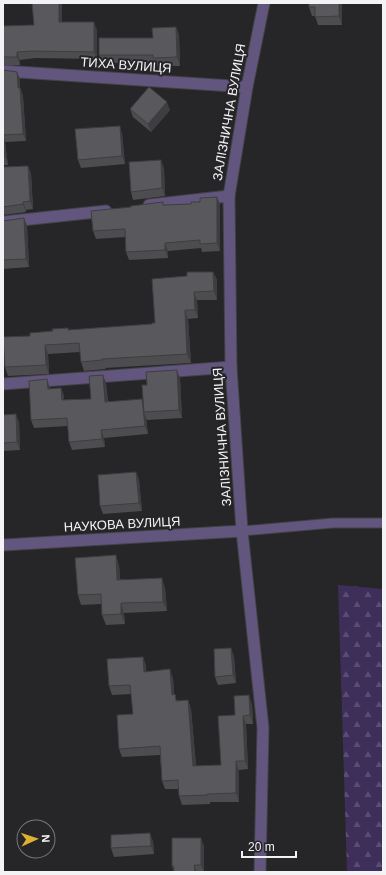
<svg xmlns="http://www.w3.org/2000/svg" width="386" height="875" font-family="Helvetica,sans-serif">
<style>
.forest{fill:url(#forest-firs)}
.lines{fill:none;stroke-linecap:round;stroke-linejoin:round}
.service-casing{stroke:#434245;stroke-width:11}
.minor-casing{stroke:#434245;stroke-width:13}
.service{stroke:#62567f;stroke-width:9}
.minor{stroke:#62567f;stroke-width:11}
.wall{fill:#4d4c4f}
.shaded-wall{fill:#3e3e40}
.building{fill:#59585c;stroke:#3e3e40}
.labels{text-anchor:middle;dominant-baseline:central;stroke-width:4;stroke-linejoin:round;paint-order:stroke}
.street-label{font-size:13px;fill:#f3f2f5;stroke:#262528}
</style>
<defs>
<pattern id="forest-firs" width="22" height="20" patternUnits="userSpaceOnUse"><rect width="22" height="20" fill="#3d2e5a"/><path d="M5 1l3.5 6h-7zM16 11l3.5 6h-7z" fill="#5a4d72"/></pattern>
</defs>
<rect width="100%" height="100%" fill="#262528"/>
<!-- forest -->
<path class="forest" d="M338,585L383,589V872H347Z"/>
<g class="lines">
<!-- service casing -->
<g class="service-casing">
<path id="service" d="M242,531L333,523H383"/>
</g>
<!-- minor casing -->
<g class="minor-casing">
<g id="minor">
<path d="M3,71L247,87"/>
<path d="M149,205L229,196"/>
<path d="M3,222L106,211"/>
<path d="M3,384L231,367"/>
<path d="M3,545L242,531"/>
<path d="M260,872L263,728L242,531L231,367L229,196L247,87L264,3"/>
</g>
</g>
<!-- service -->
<use href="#service" class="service"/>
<!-- minor -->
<use href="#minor" class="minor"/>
</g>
<!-- wall -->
<g class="wall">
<path d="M32,3H62V22L97,30V59L35,58L20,60V65H3V26L34,25Z"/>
<path d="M342,3V25H318L315,16H312L309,7Z"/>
<path d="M176,27L179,35L180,66H156L155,63H102L99,55L153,38Z"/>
<path d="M3,70L17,72L20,79V88L23,96L26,141L5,142L8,165H3Z"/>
<path d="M130,109L170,110L151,132L133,117Z"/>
<path d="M122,134L125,164L81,168L78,160Z"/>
<path d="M28,166L31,174L33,209L26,210V212L3,215V167Z"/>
<path d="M164,168L165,196L133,200L131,192Z"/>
<path d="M220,204V251L202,252L201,248L168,251V258L129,260L126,252L125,237L96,239L93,231L164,205Z"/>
<path d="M24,218L27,226L29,267L3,269V221Z"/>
<path d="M213,272L217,280V300H197L198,318L188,319L191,363L105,368L106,369L84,371L81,362L80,352L48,354L49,374L8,376L5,367L30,336L68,328L69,330L152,324L155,323L187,276Z"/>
<path d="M180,378L182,418L147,420L146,418L148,434L104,438L105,447L72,450L69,442L68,426L34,428L31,420L50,388V389L61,388L64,396V400L91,399L106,383L108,401L143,402L147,385Z"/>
<path d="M3,415L19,422L20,450L3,451Z"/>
<path d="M136,472L139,480L142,511L103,514L100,506Z"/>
<path d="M119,565L120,579L165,588L167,611L124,613L125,624L106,625L102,615V604L81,605L78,595Z"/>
<path d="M234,656L236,683L218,685L215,677Z"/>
<path d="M143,657L146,666V671L173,678L174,694L177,701L188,700L191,709L196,766L221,765L235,715L252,704L253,724H246L248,769L239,770V802H210V804L182,805L179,796V789H165L162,781L160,755L122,757L119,749L133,714L131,694L112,695L109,686Z"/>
<path d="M153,841L154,854L114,857L111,848Z"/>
<path d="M204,846V872H174L172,866Z"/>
</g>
<!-- shaded-wall -->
<g class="shaded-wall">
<path d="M59,3H62V30L59,22Z"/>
<path d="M339,3H342V25L339,16Z"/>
<path d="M94,22L97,30V59L94,52Z"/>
<path d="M176,27L179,35L180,66L177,57Z"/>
<path d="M17,52L20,60V65L17,57Z"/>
<path d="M17,72L20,79V88L23,96L26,141L23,134L18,88Z"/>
<path d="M167,102L170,110L151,132L148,124Z"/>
<path d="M120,126L122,134L125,164L122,156Z"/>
<path d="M3,136L5,142L8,165L5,157Z"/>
<path d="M161,160L164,168L165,196L162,188Z"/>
<path d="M28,166L31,174L33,209L30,201Z"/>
<path d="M217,197L220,204V251L217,243Z"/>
<path d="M23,202L26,210V212L23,204Z"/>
<path d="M24,218L27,226L29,267L26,259Z"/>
<path d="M165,243L168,251V258L165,250Z"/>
<path d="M213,272L217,280V300L214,291Z"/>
<path d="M194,292L197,300L198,318L195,310Z"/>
<path d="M185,310L188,319L191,363L187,354Z"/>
<path d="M45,345L48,354L49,374L46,365Z"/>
<path d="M177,370L180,378L182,418L179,410Z"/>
<path d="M103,375L106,383L108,410L105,402Z"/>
<path d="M47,379L50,388L51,397L48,389Z"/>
<path d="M61,388L64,396V408L62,400Z"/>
<path d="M142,399L145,407L144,412L146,418L148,434L145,426Z"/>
<path d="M16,414L19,422L20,450L17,442Z"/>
<path d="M101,430L104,438L105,447L102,439Z"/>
<path d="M136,472L139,480L142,511L139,503Z"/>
<path d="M116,555L119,565L121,589L117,580Z"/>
<path d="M162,578L165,588L167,611L163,602Z"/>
<path d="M121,603L124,613L125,624L121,614Z"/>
<path d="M231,648L234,656L236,683L233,675Z"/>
<path d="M143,657L146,666L147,680L144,672Z"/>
<path d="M170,669L173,678L175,703L172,695Z"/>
<path d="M249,695L252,704L253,724L250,715Z"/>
<path d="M188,700L191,709L197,775L193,766Z"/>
<path d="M243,716L246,724L248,769L245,761Z"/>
<path d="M236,761L239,770V802L236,793Z"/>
<path d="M150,833L153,841L154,854L151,846Z"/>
<path d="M201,838L204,846V872L201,865Z"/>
<path d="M194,865L197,872H195Z"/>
</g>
<!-- building -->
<g class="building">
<path d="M32,3H59V22H94V52L33,51L17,52V57H3V26L34,25Z"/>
<path d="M309,3H339V16L315,17V7H309Z"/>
<path d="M176,27L177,57L153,58V55H99V38H153L152,28Z"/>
<path d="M3,70L17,72L18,88H20L23,134L3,135Z"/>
<path d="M149,87L167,102L148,124L130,109Z"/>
<path d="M120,126L122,156L78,160L75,129Z"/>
<path d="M3,138L5,157H3Z"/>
<path d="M161,160L162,188L131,192L129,162Z"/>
<path d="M28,166L30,201L23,202V204L3,207V167Z"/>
<path d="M217,197V243L200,244V240L165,243V250L126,252L125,229L93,231L91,211L131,207V206L163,202V205L191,204V202H200V198Z"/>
<path d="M24,218L26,259L3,260V221Z"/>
<path d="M187,272H213L214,291L194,292L195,310H185L187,354L102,359V360L81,362L79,343L45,345L46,365L5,367L3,337L30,336V333L53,331L52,329L68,328V330L152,324V323H155L152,279L187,276Z"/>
<path d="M177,370L179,410L144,412L142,385H147L146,372Z"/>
<path d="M103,375L105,402L142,399L145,426L101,430L102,439L69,442L67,418L31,420L29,381L47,379L48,389L61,388L62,400L91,399L89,376Z"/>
<path d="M16,414L17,442L3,443V415Z"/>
<path d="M136,472L139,503L100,506L98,475Z"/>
<path d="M116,555L117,580L162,578L163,602L121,603V614L102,615L101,594L78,595L75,558Z"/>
<path d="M231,648L233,675L215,677L214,649Z"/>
<path d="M143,657L144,672L170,669L172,695L175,694L176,701L188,700L193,766L221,765L218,716L235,715L234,696L249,695L250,715L243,716L245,761H236V793L207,794V795L179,796L178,780L162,781L160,746L119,749L117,715L133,714L130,685L109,686L107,659Z"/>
<path d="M150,833L151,846L111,848V835Z"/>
<path d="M172,838H201V865H194L195,872H174V866H172Z"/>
</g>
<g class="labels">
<!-- street labels -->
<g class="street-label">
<text transform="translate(126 65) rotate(4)">ТИХА ВУЛИЦЯ</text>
<text transform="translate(229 112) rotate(-80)">ЗАЛІЗНИЧНА ВУЛИЦЯ</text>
<text transform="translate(222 437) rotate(-94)">ЗАЛІЗНИЧНА ВУЛИЦЯ</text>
<text transform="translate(122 524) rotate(-3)">НАУКОВА ВУЛИЦЯ</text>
</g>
</g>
<!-- border -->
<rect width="386" height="875" fill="none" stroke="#f3f2f5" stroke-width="8"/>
<!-- north arrow -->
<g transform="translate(36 839) rotate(87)"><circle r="19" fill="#262528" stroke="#78777a"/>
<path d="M0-3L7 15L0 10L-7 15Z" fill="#deb133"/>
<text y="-6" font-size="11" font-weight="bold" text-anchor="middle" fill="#f3f2f5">N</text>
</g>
<!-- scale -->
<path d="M242 851v6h54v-6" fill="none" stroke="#f3f2f5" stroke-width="2"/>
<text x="248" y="851" font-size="12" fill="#f3f2f5" stroke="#262528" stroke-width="3" paint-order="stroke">20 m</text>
</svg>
